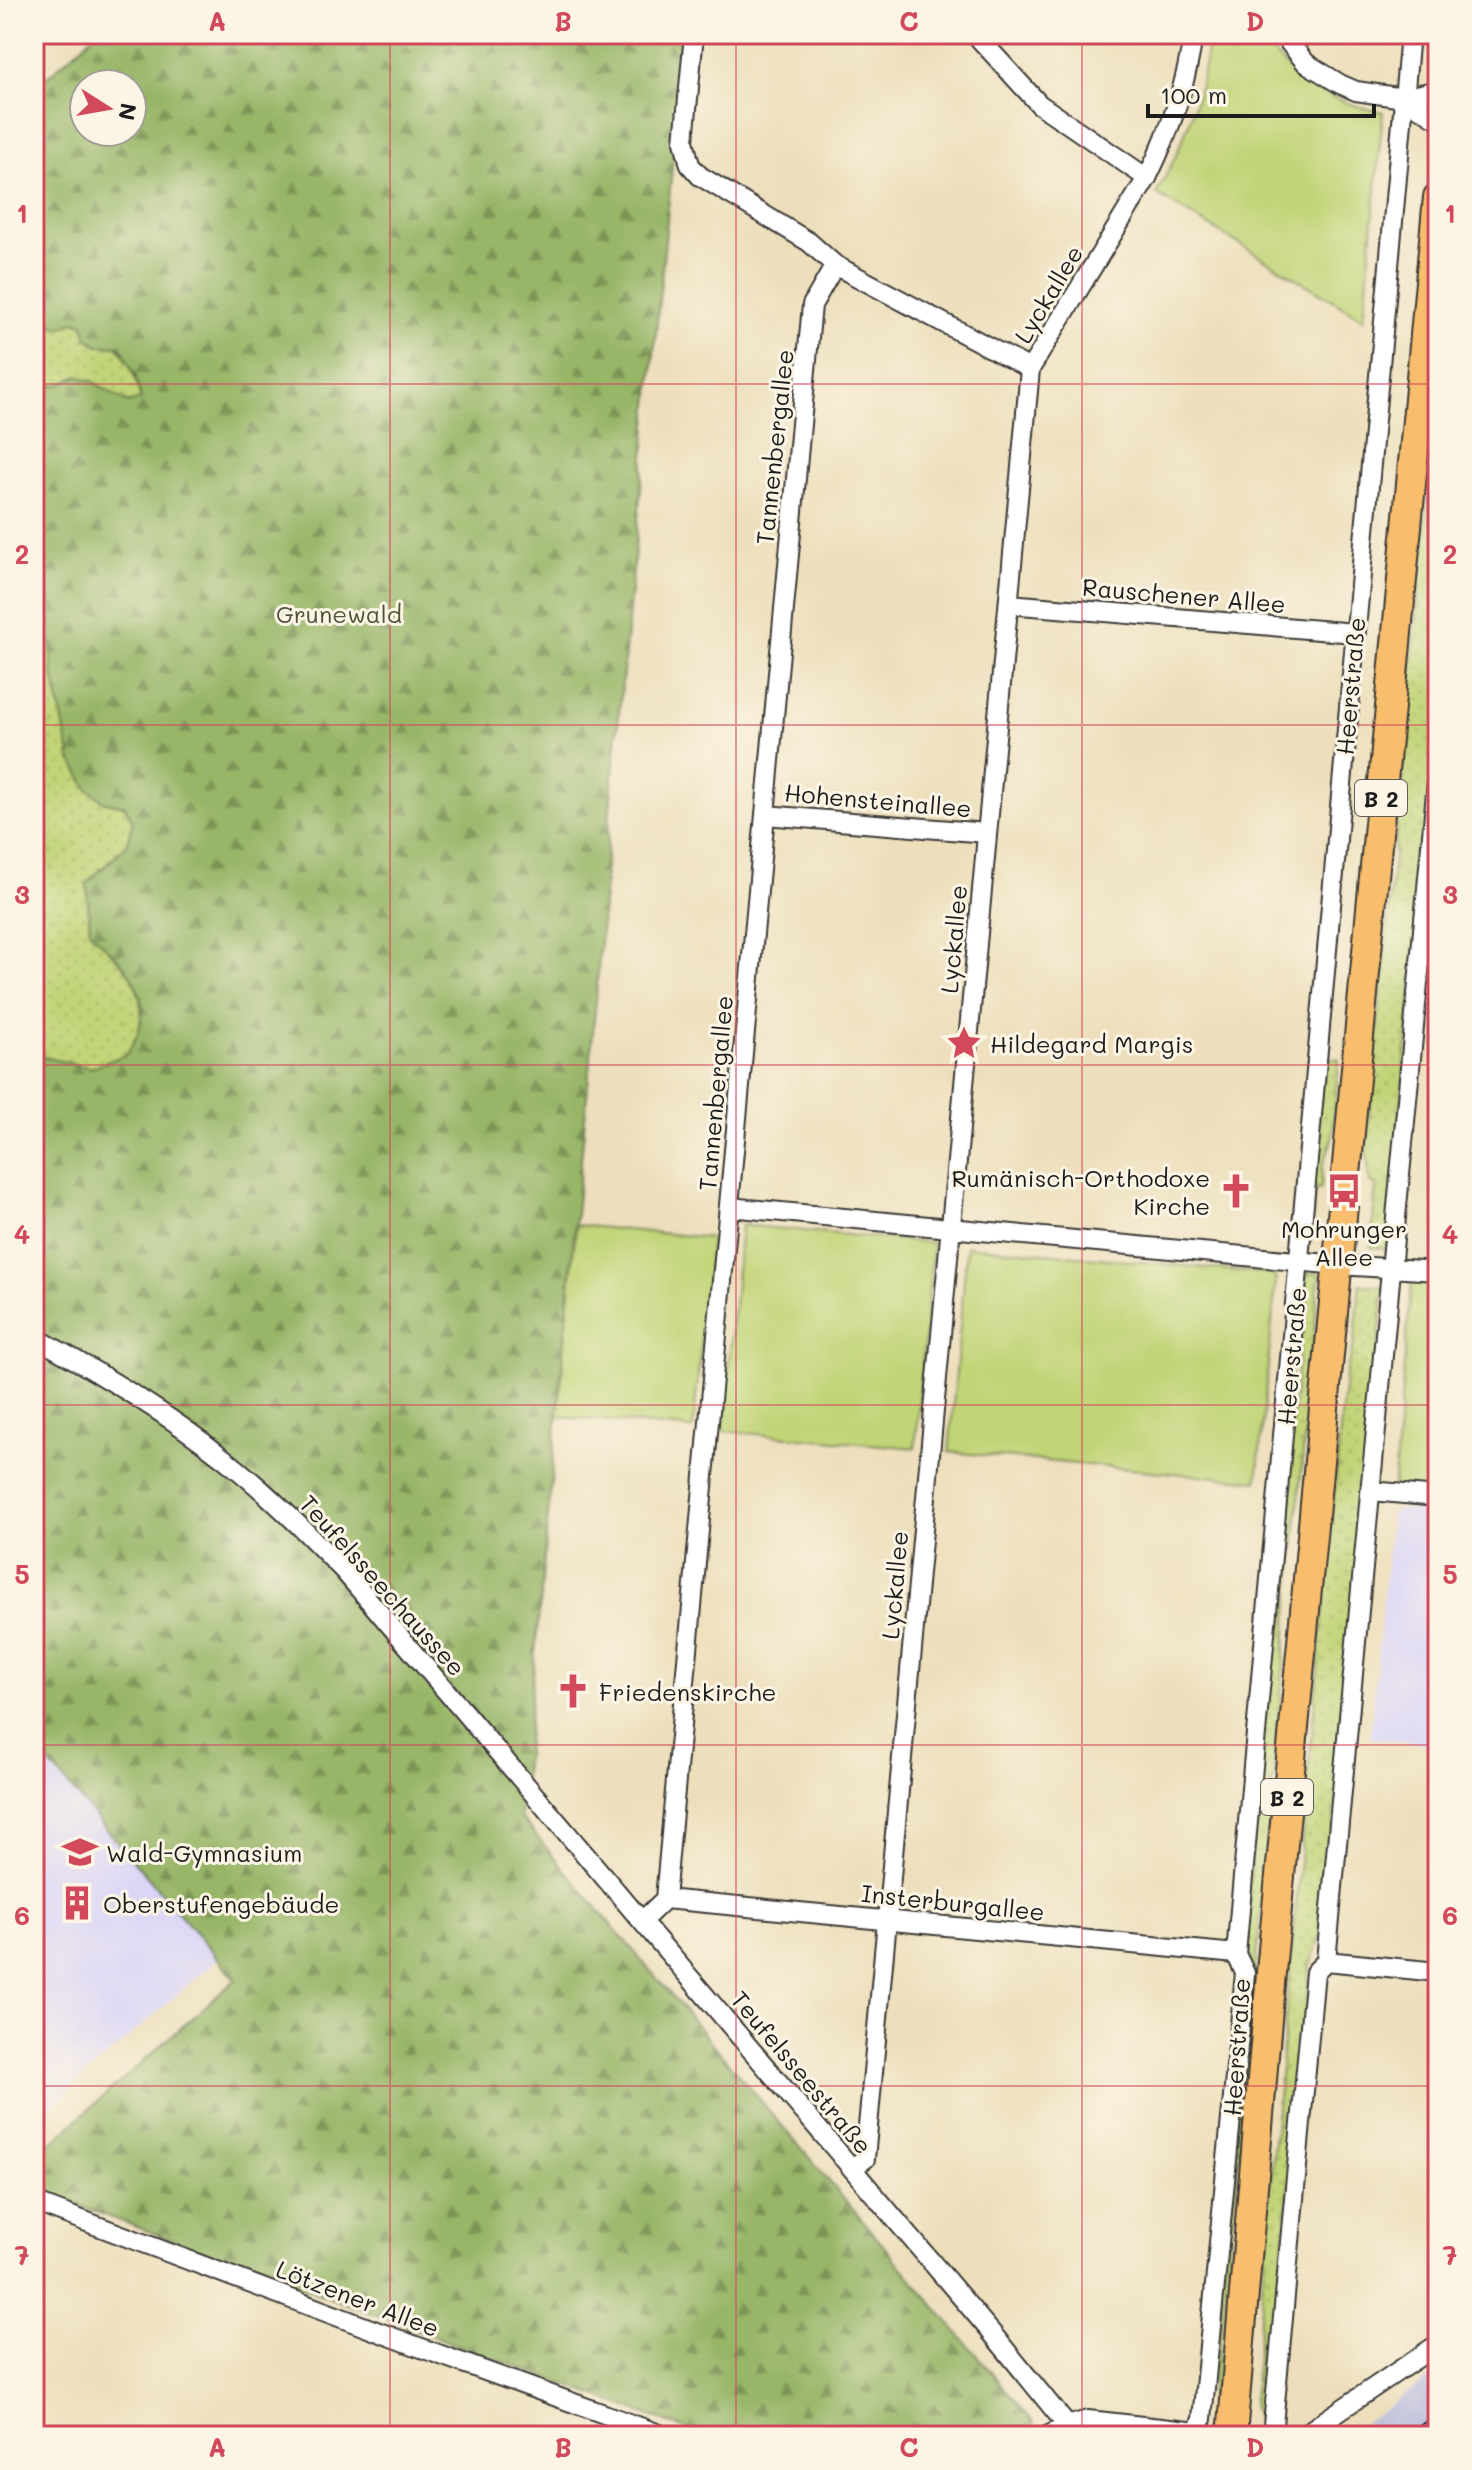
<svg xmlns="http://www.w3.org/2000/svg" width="1472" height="2470" font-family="Mali,sans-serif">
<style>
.built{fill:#dbd6f7}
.industrial{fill:#c1c2dd}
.grass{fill:url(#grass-dots);stroke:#6e784a;stroke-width:2}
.forest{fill:url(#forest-firs);stroke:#5a6942;stroke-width:2;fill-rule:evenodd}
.park{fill:#c1d477;stroke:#6e784a;stroke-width:2}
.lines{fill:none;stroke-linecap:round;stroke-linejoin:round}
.street-casing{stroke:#3b3934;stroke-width:22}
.primary-casing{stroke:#3b3934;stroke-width:32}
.street{stroke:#fff;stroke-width:18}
.primary{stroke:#f9be6d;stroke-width:28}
.tram{stroke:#1c1c1c;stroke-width:2}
.grid{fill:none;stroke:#d1495b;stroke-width:2;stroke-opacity:0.55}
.labels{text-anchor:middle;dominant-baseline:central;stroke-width:6;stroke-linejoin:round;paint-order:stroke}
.shield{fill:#fcf5e5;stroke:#5f5d58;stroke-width:2}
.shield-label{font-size:22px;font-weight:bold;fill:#1c1c1c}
.street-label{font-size:24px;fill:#1c1c1c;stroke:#fcf5e5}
.park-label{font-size:24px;fill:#4e5337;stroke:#fcf5e5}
.poi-label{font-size:24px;fill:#1c1c1c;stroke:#fcf5e5;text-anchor:start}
.neatline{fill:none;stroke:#d1495b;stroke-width:3}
.grid-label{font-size:26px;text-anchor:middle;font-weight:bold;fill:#d1495b}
</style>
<defs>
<pattern id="grass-dots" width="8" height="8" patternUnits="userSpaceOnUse" patternTransform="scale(2)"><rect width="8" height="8" fill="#c1d477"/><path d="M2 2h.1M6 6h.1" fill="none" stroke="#a5b566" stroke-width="1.8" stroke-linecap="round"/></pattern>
<pattern id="forest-firs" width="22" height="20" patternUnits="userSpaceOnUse" patternTransform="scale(2)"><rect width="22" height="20" fill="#98b668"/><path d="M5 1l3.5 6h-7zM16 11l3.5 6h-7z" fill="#7b9355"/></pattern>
</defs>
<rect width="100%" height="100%" fill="#fcf5e5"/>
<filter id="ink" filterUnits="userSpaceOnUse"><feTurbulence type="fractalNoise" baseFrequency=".0125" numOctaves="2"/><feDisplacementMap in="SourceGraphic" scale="16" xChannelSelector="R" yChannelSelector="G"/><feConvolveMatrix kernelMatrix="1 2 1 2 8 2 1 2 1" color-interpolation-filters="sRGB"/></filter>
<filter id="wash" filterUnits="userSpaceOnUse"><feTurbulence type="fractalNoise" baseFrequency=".006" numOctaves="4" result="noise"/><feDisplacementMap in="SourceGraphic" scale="32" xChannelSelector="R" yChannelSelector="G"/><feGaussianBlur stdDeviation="1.8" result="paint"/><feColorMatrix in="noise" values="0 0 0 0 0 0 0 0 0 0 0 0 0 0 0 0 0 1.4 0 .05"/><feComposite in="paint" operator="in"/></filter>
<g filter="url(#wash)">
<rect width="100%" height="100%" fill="#eddfbc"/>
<!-- built -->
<g class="built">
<path d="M1397,1509L1438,1512V1745L1370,1738L1391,1514Z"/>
<path d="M34,1746L219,1958L34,2120Z"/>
</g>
<!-- industrial -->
<path class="industrial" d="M1430,2378L1438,2389V2436H1345Z"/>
<!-- grass -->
<g class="grass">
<path d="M34,311L39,313L44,320L66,326L74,321C117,335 132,358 141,400L128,403L78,376L60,385L34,386Z"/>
<path d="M1438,390V703L1388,1249L1371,1247L1376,1185L1370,1183L1366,1149Z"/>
<path d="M34,550L45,566L50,605L105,802L125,806L133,821L126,846L87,883L90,931C118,959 151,986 139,1030C136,1038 131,1046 128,1054L91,1068L34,1055Z"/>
<path d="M1323,1058L1339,1059L1332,1140L1323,1165L1321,1188L1314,1191L1310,1242H1306Z"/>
<path d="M1306,1272L1319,1274V1278L1235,2194L1210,2436H1201L1207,2420L1252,1965L1251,1957L1244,1941Z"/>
<path d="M1360,1284L1384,1287L1325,1921L1310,1966L1267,2420H1257L1253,2408L1271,2174L1345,1377L1355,1340Z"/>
</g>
<!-- forest -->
<path class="forest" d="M95,34H685L611,796L595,1010L520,1817L1034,2423L1008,2436H705L34,2189V2158L236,1979L34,1746V1055L91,1068L127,1054C131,1046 136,1038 139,1030C152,986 118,959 90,932L87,883L126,846L133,821L125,806L105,802L88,789L71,760L52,670L50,605L45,566L34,550V386L60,385L78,376L92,381L128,403L141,399L135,374L119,346H99L87,338L84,324L74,321L66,326L55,328L34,311V89ZM84,84H132V132H84Z"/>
<!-- park -->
<g class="park">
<path d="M1209,34H1259C1288,78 1332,103 1383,112L1364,319L1156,194C1185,144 1203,92 1209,34Z"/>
<path d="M576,1225L711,1238L693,1429L558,1416Z"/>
<path d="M741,1225L933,1243L915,1448L723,1431Z"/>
<path d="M967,1246L1273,1274L1276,1280L1257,1481L949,1452Z"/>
<path d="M1438,1276V1492L1393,1490L1412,1277Z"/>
</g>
</g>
<g filter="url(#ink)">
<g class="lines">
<!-- street casing -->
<g class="street-casing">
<g id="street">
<path d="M694,34L684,141L690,165L700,176L809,242L835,265L1030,369"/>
<path d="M975,34L1039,104L1147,178"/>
<path d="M1282,34L1306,63L1340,84L1356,91L1404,98L1438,119"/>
<path d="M1404,98L1438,90"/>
<path d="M1009,604L1355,633"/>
<path d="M765,815L987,833"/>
<path d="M729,1207L1338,1265L1438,1271"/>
<path d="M34,1337C99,1372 164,1411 222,1457C266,1491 305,1531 344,1571L991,2332L1074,2434"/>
<path d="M1371,1491L1438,1497"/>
<path d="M665,1899L1236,1954"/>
<path d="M642,1921L665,1899L812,305L835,265"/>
<path d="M1326,1961L1438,1972"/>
<path d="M852,2168L865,2159L1030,369L1147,178C1170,131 1187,85 1193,34"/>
<path d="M34,2202L416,2346L665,2436"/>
<path d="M1047,2436L1067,2426L1088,2420L1197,2432L1202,2419L1245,1973L1236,1954L1410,34"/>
<path d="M1272,2436L1315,1972L1326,1961L1438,771"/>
<path d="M1302,2436L1438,2344"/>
</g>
</g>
<!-- primary casing -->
<g class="primary-casing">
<path id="primary" d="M1232,2436L1272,1961L1438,197"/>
</g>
<!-- street -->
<use href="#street" class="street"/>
<!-- primary -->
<use href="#primary" class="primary"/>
<!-- tram -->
<g class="tram">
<path d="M1405,2436L1438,2413"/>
<path d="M1430,2436L1438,2431"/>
</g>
</g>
</g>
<!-- grid -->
<path class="grid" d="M390,34V2436M736,34V2436M1082,34V2436M34,384H1438M34,725H1438M34,1065H1438M34,1405H1438M34,1745H1438M34,2086H1438"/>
<!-- icons -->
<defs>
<g id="sight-bare" transform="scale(2.76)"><path d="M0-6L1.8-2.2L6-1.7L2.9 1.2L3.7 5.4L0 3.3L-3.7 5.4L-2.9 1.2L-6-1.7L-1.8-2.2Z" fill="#d1495b" stroke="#fcf5e5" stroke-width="2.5" paint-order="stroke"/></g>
<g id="church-bare" transform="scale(2.76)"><path d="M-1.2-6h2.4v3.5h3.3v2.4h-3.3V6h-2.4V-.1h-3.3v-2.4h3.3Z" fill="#d1495b" stroke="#fcf5e5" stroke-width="2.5" paint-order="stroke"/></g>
<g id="bus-bare" transform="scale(2.76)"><path d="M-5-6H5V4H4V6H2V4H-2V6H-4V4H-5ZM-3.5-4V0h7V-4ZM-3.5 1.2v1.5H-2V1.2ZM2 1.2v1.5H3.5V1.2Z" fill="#d1495b" stroke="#fcf5e5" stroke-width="2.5" paint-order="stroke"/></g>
<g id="school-bare" transform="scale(2.76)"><path d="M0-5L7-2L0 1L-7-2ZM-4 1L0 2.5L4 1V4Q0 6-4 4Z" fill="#d1495b" stroke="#fcf5e5" stroke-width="2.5" paint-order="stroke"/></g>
<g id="building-bare" transform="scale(2.76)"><path d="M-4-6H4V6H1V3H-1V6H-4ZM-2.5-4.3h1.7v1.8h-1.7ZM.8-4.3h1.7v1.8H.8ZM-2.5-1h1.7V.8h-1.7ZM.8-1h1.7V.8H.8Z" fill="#d1495b" stroke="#fcf5e5" stroke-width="2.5" paint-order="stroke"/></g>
</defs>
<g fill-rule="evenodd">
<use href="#sight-bare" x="964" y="1043"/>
<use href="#church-bare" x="1236" y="1191"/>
<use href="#bus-bare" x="1344" y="1191"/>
<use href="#church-bare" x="573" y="1691"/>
<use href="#school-bare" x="80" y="1852"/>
<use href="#building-bare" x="77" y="1903"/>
</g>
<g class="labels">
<!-- shield labels -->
<g class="shield">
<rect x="1355" y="780" width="52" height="36" rx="6"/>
<rect x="1261" y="1779" width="52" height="36" rx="6"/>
</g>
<g class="shield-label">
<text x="1381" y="798">B 2</text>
<text x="1287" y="1797">B 2</text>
</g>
<!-- street labels -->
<g class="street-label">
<text transform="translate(1048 294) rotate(-59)">Lyckallee</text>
<text transform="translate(774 447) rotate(-84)">Tannenbergallee</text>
<text transform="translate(1184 595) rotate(5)">Rauschener Allee</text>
<text transform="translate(1350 686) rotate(-85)">Heerstraße</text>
<text transform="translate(878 800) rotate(5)">Hohensteinallee</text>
<text transform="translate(953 939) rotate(-85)">Lyckallee</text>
<text transform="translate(715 1093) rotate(-85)">Tannenbergallee</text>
<text transform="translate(1291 1356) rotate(-85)">Heerstraße</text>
<text transform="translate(383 1585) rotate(48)">Teufelsseechaussee</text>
<text transform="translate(894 1585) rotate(-85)">Lyckallee</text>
<text transform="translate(953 1902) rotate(6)">Insterburgallee</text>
<text transform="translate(1236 2047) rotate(-86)">Heerstraße</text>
<text transform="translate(802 2072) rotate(50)">Teufelsseestraße</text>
<text transform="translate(358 2298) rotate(21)">Lötzener Allee</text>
</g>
<!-- park labels -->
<g class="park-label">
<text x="339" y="613">Grunewald</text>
</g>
<!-- poi labels -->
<g class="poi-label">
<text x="990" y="1043">Hildegard Margis</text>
<text x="1210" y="1177" text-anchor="end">Rumänisch-Orthodoxe<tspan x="1210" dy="28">Kirche</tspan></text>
<text x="1344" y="1228" text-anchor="middle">Mohrunger<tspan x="1344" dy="28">Allee</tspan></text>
<text x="599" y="1691">Friedenskirche</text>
<text x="106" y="1852">Wald-Gymnasium</text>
<text x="103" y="1903">Oberstufengebäude</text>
</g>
</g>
<!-- margin -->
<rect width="1472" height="2470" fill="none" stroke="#fcf5e5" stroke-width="88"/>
<!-- north arrow -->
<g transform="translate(108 108) rotate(101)"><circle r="38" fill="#fcf5e5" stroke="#a29e95" stroke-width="2"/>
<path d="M0-6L14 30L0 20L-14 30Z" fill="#d1495b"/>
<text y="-12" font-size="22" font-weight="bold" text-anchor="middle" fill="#1c1c1c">N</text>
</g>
<!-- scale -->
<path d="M1148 104v12h226v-12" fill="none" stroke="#1c1c1c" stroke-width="4"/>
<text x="1160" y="104" font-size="24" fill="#1c1c1c" stroke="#fcf5e5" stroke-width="6" paint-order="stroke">100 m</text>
<rect x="44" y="44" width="1384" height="2382" class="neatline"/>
<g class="grid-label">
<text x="217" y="31">A</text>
<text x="563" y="31">B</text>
<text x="909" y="31">C</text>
<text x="1255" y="31">D</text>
<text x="22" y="223">1</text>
<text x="1450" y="223">1</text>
<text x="22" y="564">2</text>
<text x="1450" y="564">2</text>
<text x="22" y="904">3</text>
<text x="1450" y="904">3</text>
<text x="22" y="1244">4</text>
<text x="1450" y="1244">4</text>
<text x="22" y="1584">5</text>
<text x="1450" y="1584">5</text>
<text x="22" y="1925">6</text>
<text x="1450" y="1925">6</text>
<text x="22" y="2265">7</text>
<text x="1450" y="2265">7</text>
<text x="217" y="2457">A</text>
<text x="563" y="2457">B</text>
<text x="909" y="2457">C</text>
<text x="1255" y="2457">D</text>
</g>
</svg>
